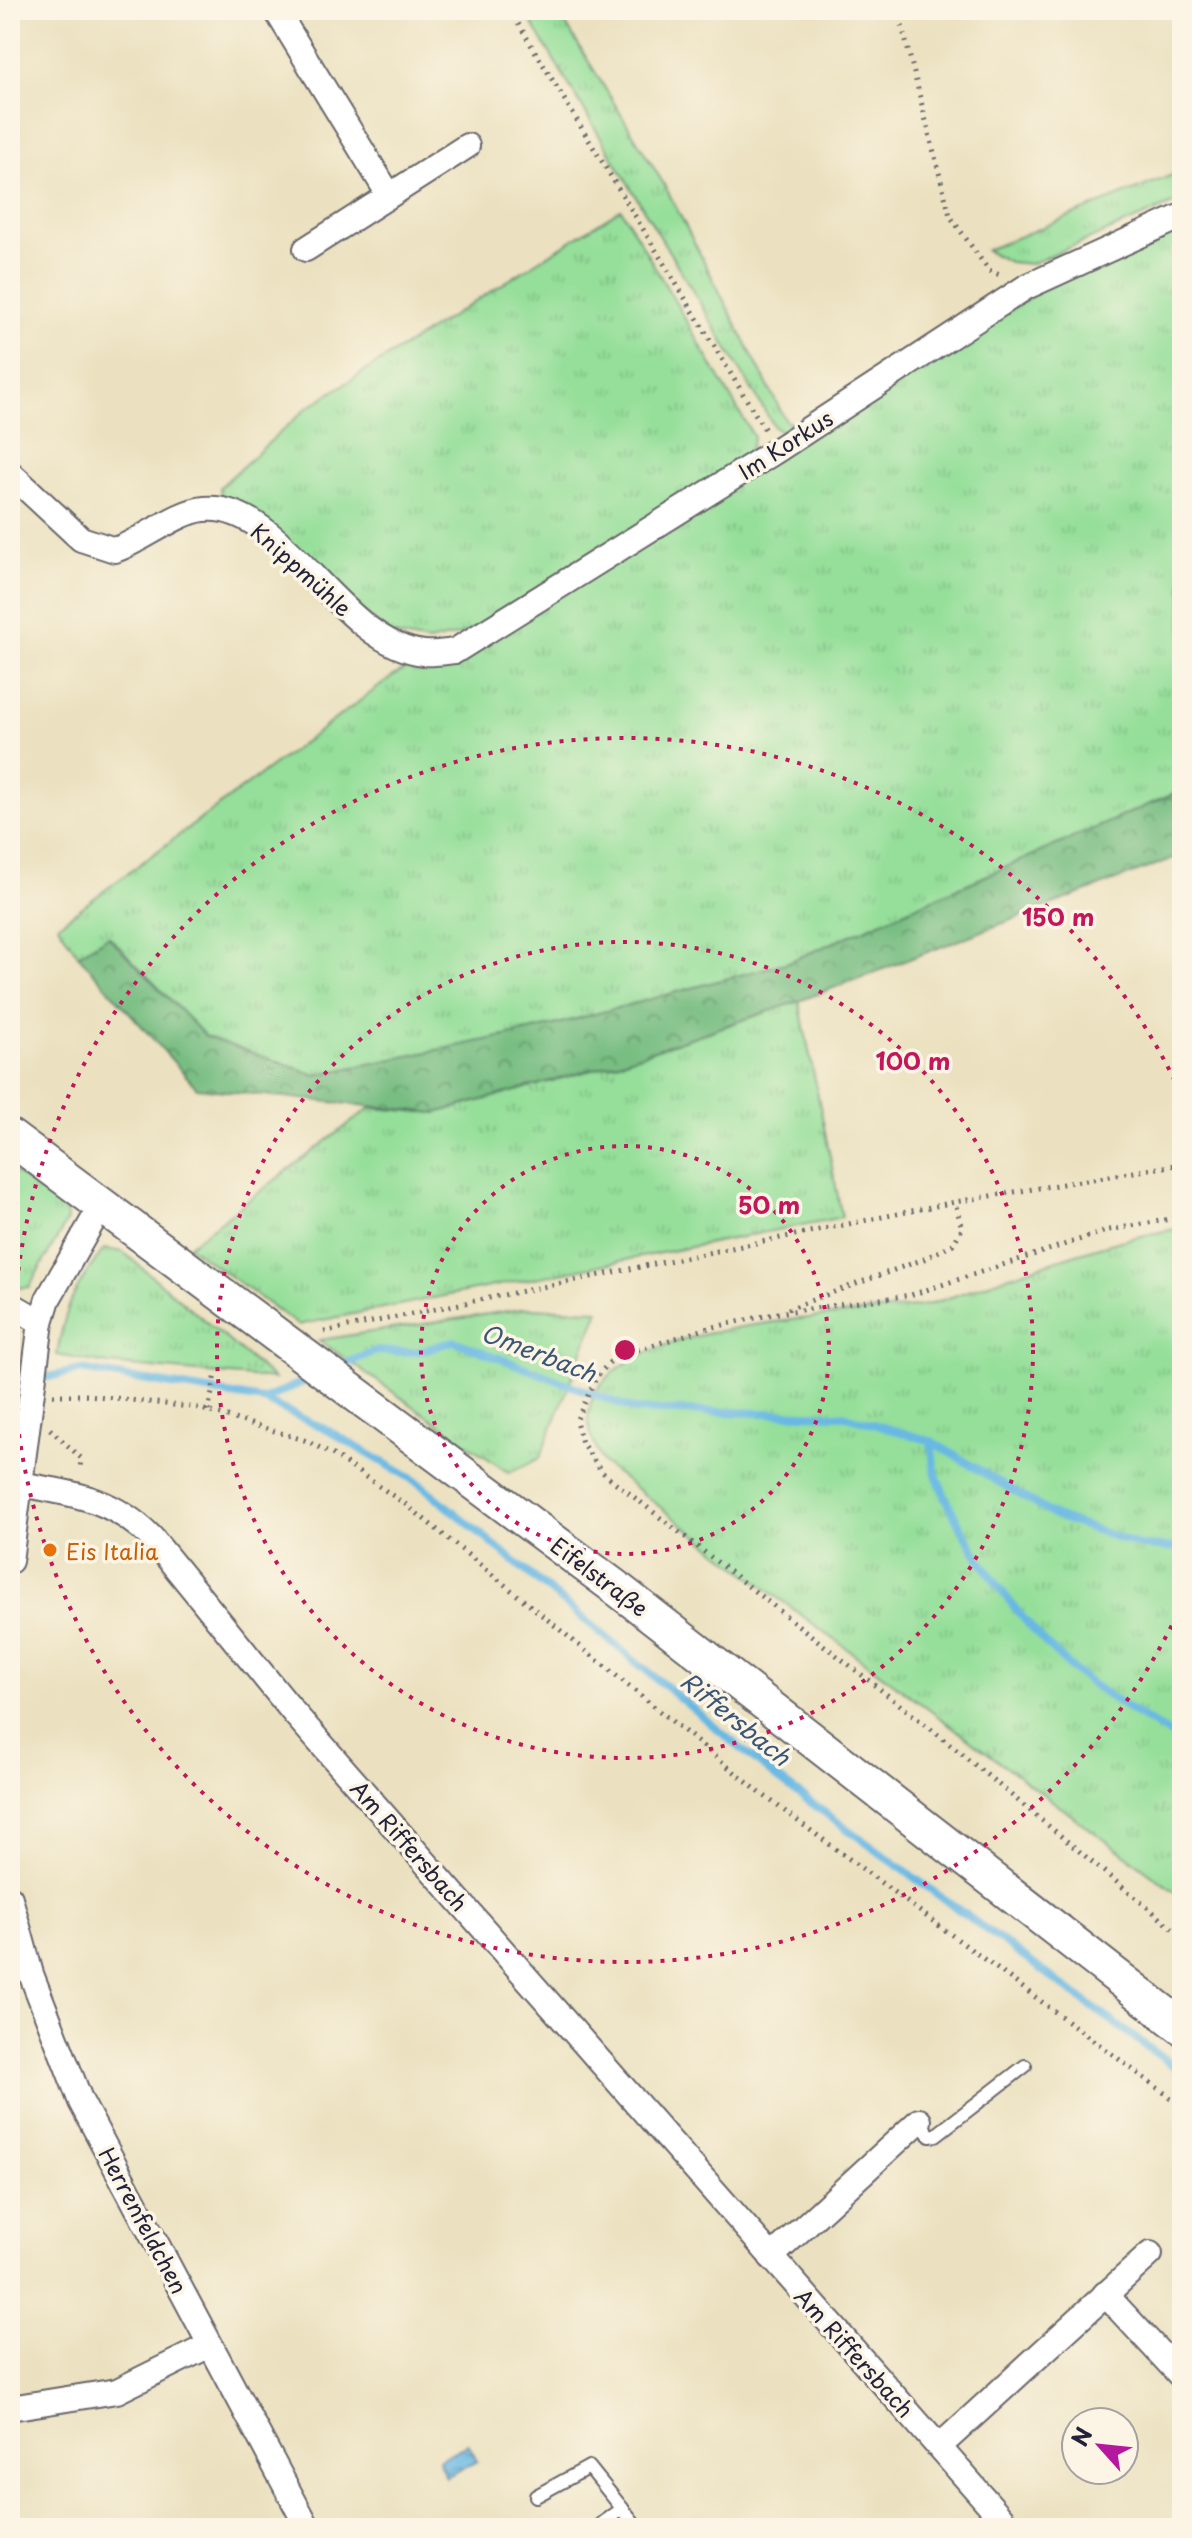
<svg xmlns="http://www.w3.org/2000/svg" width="1192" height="2538" font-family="'Playpen Sans',sans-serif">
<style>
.grass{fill:url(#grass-tufts);stroke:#5c806a;stroke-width:2}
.forest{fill:url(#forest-crowns);stroke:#4d705e;stroke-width:2}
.water{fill:url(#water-waves);stroke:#456d8f;stroke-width:2}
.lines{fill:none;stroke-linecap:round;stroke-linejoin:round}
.stream{stroke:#68b8e3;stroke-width:8}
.service-casing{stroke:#68656a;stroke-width:16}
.minor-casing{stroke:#68656a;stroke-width:28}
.secondary-casing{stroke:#68656a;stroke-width:38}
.path{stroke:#68656a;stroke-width:5;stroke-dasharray:2 6;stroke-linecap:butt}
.service{stroke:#fff;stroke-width:12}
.minor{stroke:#fff;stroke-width:24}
.secondary{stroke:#fff;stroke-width:34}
.ring{fill:none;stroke:#c2185b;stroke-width:4;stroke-dasharray:4 8}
.food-dot{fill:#e8710a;stroke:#fcf5e5;stroke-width:3}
.labels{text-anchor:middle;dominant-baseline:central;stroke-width:7;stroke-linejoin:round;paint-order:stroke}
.street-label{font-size:22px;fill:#22223b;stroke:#fcf5e5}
.food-label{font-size:22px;fill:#c56008;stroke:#fcf5e5;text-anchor:start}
.water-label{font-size:24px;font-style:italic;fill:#3a5676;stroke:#fcf5e5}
.centre{fill:#c2185b;stroke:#fcf5e5;stroke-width:4}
.ring-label{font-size:24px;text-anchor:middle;font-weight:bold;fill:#c2185b;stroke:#fcf5e5;stroke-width:7;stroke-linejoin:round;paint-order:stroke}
</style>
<defs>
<pattern id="grass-tufts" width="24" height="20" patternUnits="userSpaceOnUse" patternTransform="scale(2)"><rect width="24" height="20" fill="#95df9a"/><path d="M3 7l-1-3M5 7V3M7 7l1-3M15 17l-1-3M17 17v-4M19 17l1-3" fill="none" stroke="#80bf86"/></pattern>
<pattern id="forest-crowns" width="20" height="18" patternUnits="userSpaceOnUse" patternTransform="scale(2)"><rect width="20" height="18" fill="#78be82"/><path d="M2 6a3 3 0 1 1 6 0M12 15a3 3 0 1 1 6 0" fill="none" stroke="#629a6c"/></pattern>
<pattern id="water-waves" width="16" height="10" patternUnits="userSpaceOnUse" patternTransform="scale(2)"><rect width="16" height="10" fill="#68b8e3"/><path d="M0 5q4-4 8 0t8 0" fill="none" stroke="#5595b9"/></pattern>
</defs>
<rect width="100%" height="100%" fill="#fcf5e5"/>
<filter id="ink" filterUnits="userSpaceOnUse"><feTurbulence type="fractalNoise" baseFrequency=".0125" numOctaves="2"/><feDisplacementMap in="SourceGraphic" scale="16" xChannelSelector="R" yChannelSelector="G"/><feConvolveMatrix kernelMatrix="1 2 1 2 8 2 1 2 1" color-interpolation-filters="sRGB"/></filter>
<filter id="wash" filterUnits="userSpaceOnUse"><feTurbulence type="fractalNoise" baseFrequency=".006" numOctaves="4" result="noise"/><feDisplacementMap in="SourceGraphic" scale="32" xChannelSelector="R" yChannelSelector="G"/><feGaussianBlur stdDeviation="1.8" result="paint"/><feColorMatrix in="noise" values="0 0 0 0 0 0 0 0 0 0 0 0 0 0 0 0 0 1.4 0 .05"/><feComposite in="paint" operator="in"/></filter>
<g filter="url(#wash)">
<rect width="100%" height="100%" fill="#ebe1c0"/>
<!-- grass -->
<g class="grass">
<path d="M524,10H557L665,186L786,421L798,426L786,432L775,428Z"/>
<path d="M1182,171V200L1031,264L1009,262L986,250Z"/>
<path d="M621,209L754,437L745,465L469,632L429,642L391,635L221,497L220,487L307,408Z"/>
<path d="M1182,222V790L789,962L539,1029L316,1075L206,1037L109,936L78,955L58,925L392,677L414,664H429L1042,290Z"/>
<path d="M799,1001L842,1217L298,1325L188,1246L370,1108L436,1113L616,1063Z"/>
<path d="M10,1169L66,1209L67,1221L29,1287L14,1288L10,1277Z"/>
<path d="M1182,1228V1897L777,1597L603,1463C595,1447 586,1429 589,1411C604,1318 848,1319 920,1306C946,1301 971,1289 995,1281C1058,1260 1117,1238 1182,1228Z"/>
<path d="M104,1249L123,1252L274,1379L108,1364L57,1355C65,1306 74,1289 104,1249Z"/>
<path d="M527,1308L599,1310L540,1458L509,1473L319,1340Z"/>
</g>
<!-- forest -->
<path class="forest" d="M1182,790V855L799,1001L616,1063L436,1113L197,1088L78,955L108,936L206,1037L316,1075L539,1029L789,962Z"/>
<!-- water -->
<path class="water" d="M468,2444L477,2461L446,2477L438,2460Z"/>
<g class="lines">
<!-- stream -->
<g class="stream">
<path d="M336,1368L375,1351L417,1352L454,1341L636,1410L843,1415L931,1441L1055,1516L1142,1546L1182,1548"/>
<path d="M10,1385L81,1370L263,1400L316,1376"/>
<path d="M263,1400L329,1431L419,1483L773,1775L1182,2072"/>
<path d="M931,1441C933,1453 933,1467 937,1477C962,1541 1015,1617 1066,1663C1100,1694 1143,1717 1182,1742"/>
</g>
</g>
</g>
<g filter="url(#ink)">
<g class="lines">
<!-- service casing -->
<g class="service-casing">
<g id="service">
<path d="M919,2121L930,2136L936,2135L1025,2066"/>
<path d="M536,2496L589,2467L638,2528"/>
<path d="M596,2528L622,2509"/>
</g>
</g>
<!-- minor casing -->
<g class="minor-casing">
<g id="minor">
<path d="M276,10L389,195"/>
<path d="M306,249L467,146"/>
<path d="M10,473L81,539L115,550C142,541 178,511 204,509C283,501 339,644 424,653C434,654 445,652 455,651L777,450L1026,287L1182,216"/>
<path d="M10,1304L41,1322"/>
<path d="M20,1484C74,1494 110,1497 151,1537L294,1713L1010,2528"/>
<path d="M10,1561L41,1322L48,1299L103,1203"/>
<path d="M10,1898L31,1974L81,2102L308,2528"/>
<path d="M771,2257L919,2121"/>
<path d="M1105,2294L1182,2377"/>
<path d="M10,2408L117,2391L210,2345"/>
<path d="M940,2446L1150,2254"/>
</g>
</g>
<!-- secondary casing -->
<g class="secondary-casing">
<path id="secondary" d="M10,1137L619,1590L1182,2027"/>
</g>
<!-- path -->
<g class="path">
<path d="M510,10L765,430"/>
<path d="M898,10L950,216L989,271L1000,275"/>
<path d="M1182,1217L1109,1230L911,1295L778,1313L705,1329L637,1350L610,1362L597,1376L576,1421L582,1443L602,1472L936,1733L1182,1936"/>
<path d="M788,1309L924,1259L953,1244L962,1229L955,1202"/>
<path d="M324,1332L955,1202L1182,1164"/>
<path d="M53,1395H89L198,1408L304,1440L329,1452L408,1506L759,1792L1182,2106"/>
<path d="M208,1411L216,1374"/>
<path d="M50,1429L81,1458L80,1470"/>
</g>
<!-- service -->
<use href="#service" class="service"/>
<!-- minor -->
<use href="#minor" class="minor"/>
<!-- secondary -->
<use href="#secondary" class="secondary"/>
</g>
</g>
<!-- distance rings -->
<g class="ring">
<circle cx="625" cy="1350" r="204"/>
<circle cx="625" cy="1350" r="408"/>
<path d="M1182 1604A612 612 0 1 1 1182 1096"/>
</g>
<!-- markers -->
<circle class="food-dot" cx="50" cy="1550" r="8"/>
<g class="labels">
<!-- street labels -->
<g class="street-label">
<text transform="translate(785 444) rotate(-33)">Im Korkus</text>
<text transform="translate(302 569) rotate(42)">Knippmühle</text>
<text transform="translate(600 1576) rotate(37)">Eifelstraße</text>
<text transform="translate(410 1845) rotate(49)">Am Riffersbach</text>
<text transform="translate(144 2220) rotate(62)">Herrenfeldchen</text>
<text transform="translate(855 2352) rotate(48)">Am Riffersbach</text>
</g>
<!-- food labels -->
<g class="food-label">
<text x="66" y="1550">Eis Italia</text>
</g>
<!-- water labels -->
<g class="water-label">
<text transform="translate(539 1352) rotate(21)">Omerbach</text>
<text transform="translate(736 1718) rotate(39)">Riffersbach</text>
</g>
</g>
<circle cx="625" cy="1350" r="12" class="centre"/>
<g class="ring-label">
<text x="1058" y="926">150 m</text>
<text x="913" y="1070">100 m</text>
<text x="769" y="1214">50 m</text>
</g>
<!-- margin -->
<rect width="1192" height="2538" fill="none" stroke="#fcf5e5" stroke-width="40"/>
<!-- north arrow -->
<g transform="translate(1100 2446) rotate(297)"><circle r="38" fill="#fcf5e5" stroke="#a5a1a1" stroke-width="2"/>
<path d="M0-6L14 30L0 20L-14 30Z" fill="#b5179e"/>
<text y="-12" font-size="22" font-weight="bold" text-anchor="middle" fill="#22223b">N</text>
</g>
</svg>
